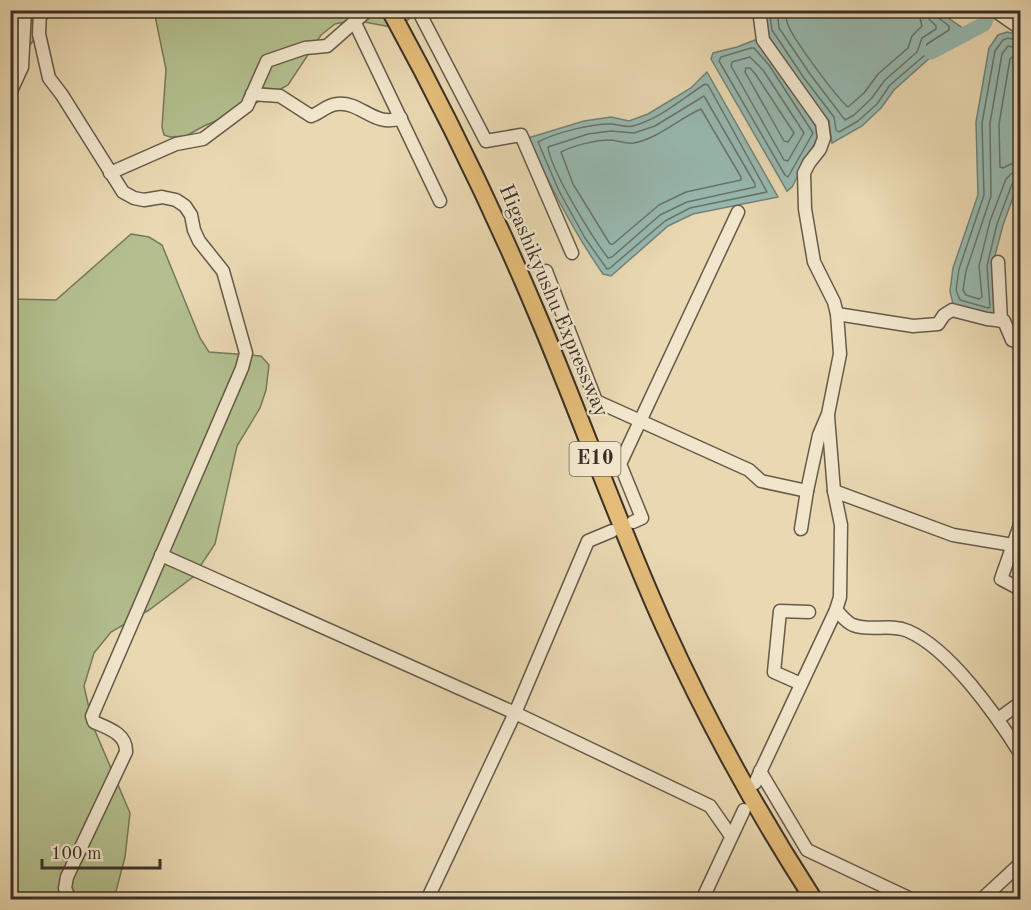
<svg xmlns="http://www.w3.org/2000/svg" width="1031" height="910" font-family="'Old Standard TT',serif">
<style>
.green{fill:#b3bf8e;stroke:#77785c;stroke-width:1.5}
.water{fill:#97b9b0;stroke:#72827a;stroke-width:1.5}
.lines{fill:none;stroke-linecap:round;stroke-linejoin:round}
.shore{stroke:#69746c;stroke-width:1.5}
.river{stroke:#97b9b0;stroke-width:15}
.minor-casing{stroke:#665a4b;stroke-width:15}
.highway-casing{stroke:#3b3029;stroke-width:20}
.minor{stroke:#f1e6cc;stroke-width:12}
.highway{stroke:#e4bc78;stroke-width:16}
.labels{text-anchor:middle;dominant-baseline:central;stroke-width:4.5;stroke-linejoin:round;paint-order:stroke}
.shield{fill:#f1e6cc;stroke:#72675a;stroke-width:1.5}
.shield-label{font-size:20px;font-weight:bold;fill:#3b3029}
.street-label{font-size:21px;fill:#3b3029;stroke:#f1e6cc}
</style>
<rect width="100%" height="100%" fill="#e9d8b1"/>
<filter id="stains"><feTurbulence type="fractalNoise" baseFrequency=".00333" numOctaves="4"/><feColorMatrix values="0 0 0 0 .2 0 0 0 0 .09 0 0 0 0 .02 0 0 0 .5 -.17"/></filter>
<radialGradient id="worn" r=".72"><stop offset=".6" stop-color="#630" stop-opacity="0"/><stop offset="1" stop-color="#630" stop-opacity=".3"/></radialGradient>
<!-- green -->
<g class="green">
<path d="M11,11H52L11,75Z"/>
<path d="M154,11H411L409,19L396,28L354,20L335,24L321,35L288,85L247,108L204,126L186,136L170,137L164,135L162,127L166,69Z"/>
<path d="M131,234L149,237L162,245L200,338L209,352L261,356L269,365L266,390L260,408L237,446L215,544L193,577L149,610L111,632L94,653L84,686L93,726L130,813L125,857L115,895L111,900H11V299L56,300Z"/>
</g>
<!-- water -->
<g class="water">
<path d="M763,11H938L964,29L931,48L933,55L894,90L881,108L862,126L832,143L829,121L799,82L766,32Z"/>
<path d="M1007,32L1020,35V178L1003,225L992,267L996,316L953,304L950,291L953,268L978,195L976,122L989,48L998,35Z"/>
<path d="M755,40L774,61L820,133L792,187L787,191L711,59L713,53L737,47Z"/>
<path d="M707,72L778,197L693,214L668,226L611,276L603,274C573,231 550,186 528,138L584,121L611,117L629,121L648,114L691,88Z"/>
</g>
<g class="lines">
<!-- shore -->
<g class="shore">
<path d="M769,10L772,30L804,78L834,117L836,130L839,132L858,121L877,104L890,85L925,55L927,44L949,30V26L936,16L935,10"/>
<path d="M777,10L779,28L810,74L845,120L854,115L871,99L885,80L917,52L922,38L936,29V26L929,19L928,10"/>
<path d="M786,10C786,15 786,21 788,25C794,40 836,97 848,107L864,93L878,74L908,48L912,36L922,26L918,10"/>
<path d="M1020,41L1008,38L1003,40L995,51L982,123L984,195L959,269L956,290L960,300L988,308L990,307L987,266L997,224L1012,184L1016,180L1020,179"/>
<path d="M751,48H754L769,65L813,133L788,177L785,175L719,61L721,57Z"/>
<path d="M1020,48L1008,46L1002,54L990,123L991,196L966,271L963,290L966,295L979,299L982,297L979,266L990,221L1006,179L1012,173L1020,172"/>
<path d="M750,57L763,70L804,133L788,161L784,160L731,66L732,62Z"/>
<path d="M1020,57H1012L1010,59L999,124L1000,167L1003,168L1013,163H1020"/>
<path d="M746,68H750L756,75L794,133L788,142L784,141L745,72Z"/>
<path d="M705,84L708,85L767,192L690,208L665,221L610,268L607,269L585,238L559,191L538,142C555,133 589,124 610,124C618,124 625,128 633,126C660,119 682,99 705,84Z"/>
<path d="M704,96L755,184V187L687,202L660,215L612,257L608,258C592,237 551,171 548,147L588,134L611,131L634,133L655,126Z"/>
<path d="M701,109L741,177V180L686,192L659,205L613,244H610L573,184L561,152C575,145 595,140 611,140C619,141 626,144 634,143C659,138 678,119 701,109Z"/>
</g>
<!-- river -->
<path class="river" d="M931,52L984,24L986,19L982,10"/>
<!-- minor casing -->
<g class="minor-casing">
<g id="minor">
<path d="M40,10L39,34L49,78L62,95L123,192L134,198L144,200L162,197L176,200L185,206L191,215L194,230L199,241L223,271L246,353L242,368L92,716L94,722C108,728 127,734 126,752L67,877L65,888L70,900"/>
<path d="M418,10L486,141L521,135L572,253"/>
<path d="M994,10L1020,28"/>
<path d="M354,21L440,201"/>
<path d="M10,93L22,67L25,10"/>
<path d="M252,94L280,96L311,116C321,113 326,105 337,104C361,101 374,128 401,118"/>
<path d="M110,173L176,144L203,139L247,106L267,61L305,48L327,46L368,10"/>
<path d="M998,262L1001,321"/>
<path d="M546,271L596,401L749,470L761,481L807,491L819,435L828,414L840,354L837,314L834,302L814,262L805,209L804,173L809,163L820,149L824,138L822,123L763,40L759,10"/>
<path d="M837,314L913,326L938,324L944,315L952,310L987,319L1004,321L1012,340L1020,343"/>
<path d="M834,491L953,535L1013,545"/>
<path d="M633,522L642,518L620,464L738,212"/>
<path d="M1020,525L1001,579L1020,589"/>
<path d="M801,529L807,491"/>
<path d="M161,555L515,713L710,806L731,836"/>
<path d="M836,610C841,615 847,623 853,625C871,632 890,623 908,631C950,649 996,715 1020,753"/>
<path d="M801,684L774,672L780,611L809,612"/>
<path d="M998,719L1020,703"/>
<path d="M760,771L807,850L913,900"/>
<path d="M755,783L836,610L840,597L841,525L834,491L828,416"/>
<path d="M427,900L515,713L588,541L612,531"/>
<path d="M702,900L744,810"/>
<path d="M981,900L1020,864"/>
</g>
</g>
<!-- highway casing -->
<g class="highway-casing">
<path id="highway" d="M390,10C443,107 492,207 535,309C580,414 617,522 664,626C707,721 757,812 814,900"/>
</g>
<!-- minor -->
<use href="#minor" class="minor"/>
<!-- highway -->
<use href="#highway" class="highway"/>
</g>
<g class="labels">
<!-- shield labels -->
<rect class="shield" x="569.5" y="442" width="51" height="34" rx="4.5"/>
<g class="shield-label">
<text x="595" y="459">E10</text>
</g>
<!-- street labels -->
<g class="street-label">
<text transform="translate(553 301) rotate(67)">Higashikyushu Expressway</text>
</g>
</g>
<!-- margin -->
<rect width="1031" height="910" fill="none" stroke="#e9d8b1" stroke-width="36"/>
<rect x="12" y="12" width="1007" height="886" fill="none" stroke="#3b3029" stroke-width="3"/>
<rect x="18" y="18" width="995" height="874" fill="none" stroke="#3b3029" stroke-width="1.5"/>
<!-- scale -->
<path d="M42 859v9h118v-9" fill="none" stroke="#3b3029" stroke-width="3"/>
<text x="51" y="859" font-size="18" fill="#3b3029" stroke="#f1e6cc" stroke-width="4.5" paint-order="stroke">100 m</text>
<rect width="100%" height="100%" filter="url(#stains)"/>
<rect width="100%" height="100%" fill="url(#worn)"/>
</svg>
